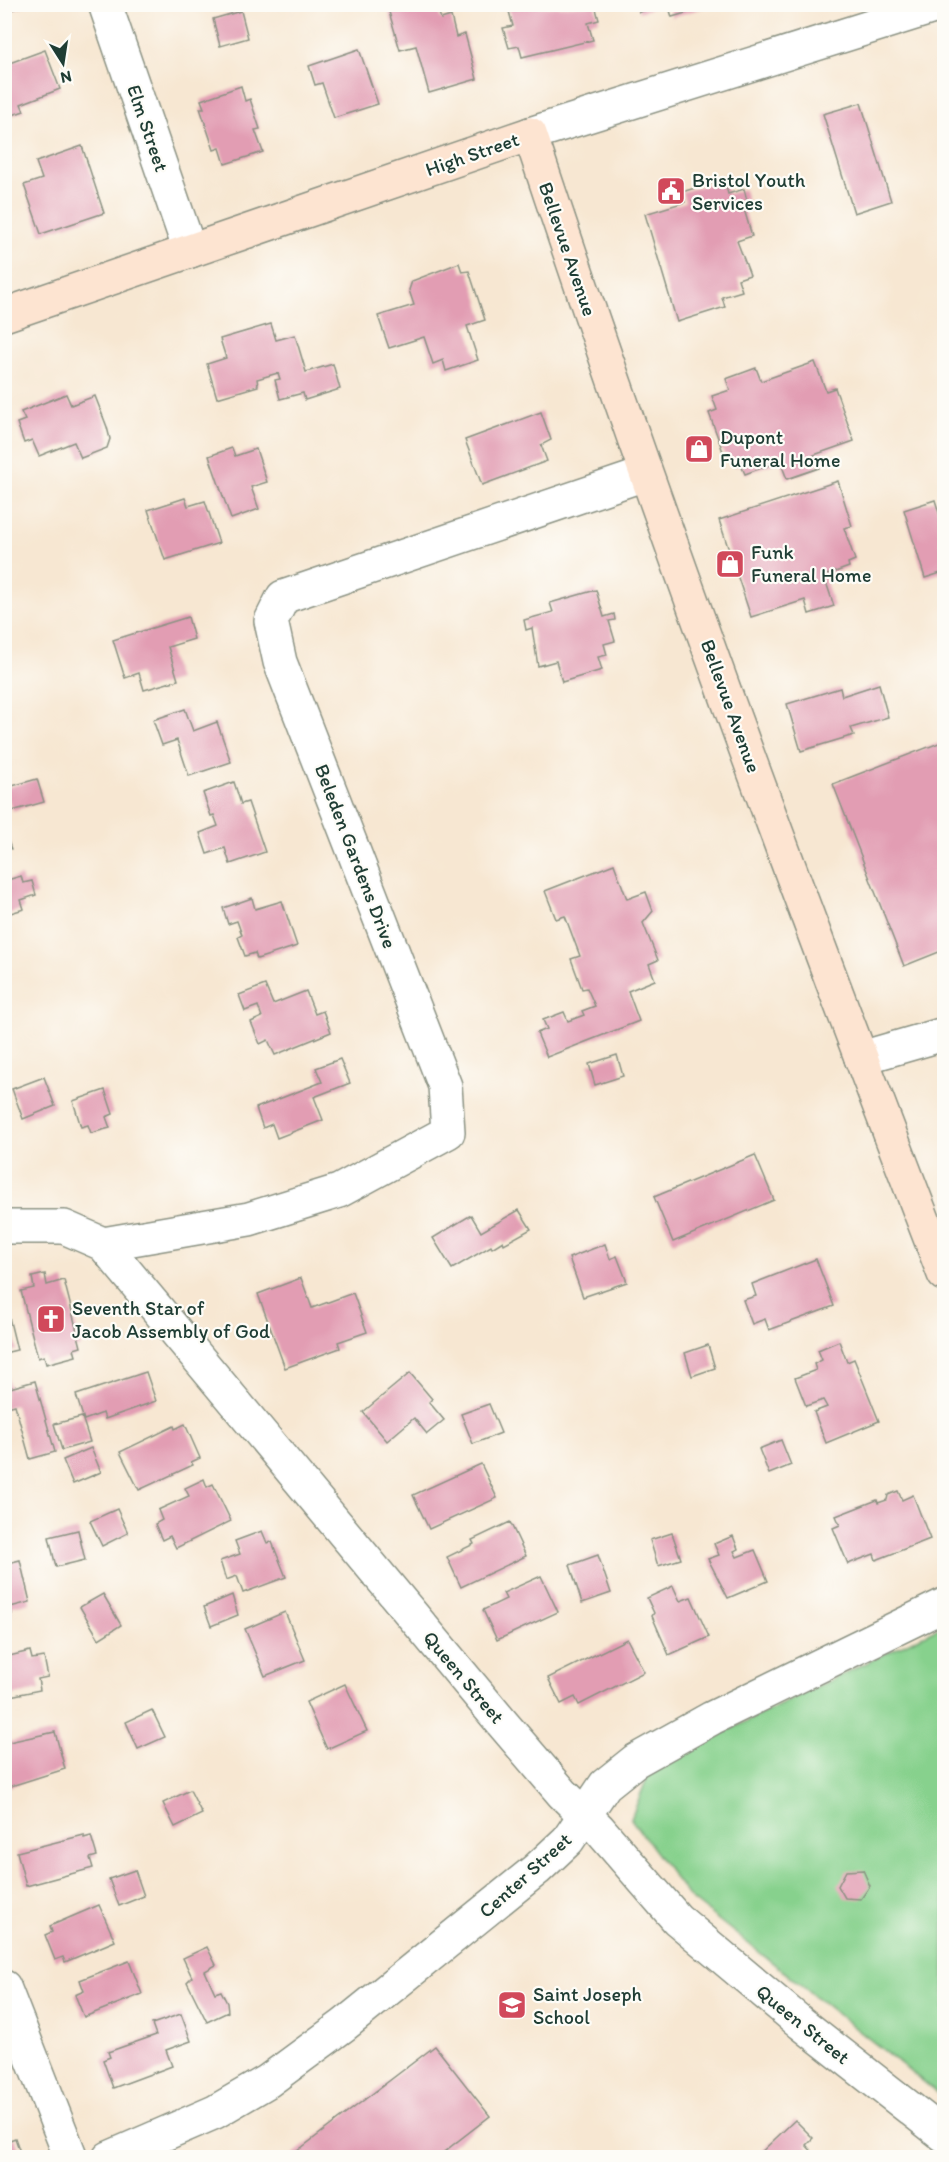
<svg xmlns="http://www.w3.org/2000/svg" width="949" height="2162" font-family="Itim,sans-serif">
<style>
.green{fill:#87d18d;stroke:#538760;stroke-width:1.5}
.building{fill:#e29db3}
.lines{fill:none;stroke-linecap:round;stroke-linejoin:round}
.street-casing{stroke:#8b9283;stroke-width:36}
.secondary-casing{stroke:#8b9283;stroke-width:36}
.street{stroke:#fff;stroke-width:33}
.secondary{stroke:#fde4d1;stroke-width:33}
.labels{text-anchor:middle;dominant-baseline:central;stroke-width:4.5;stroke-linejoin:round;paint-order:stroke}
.street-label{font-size:20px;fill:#1f3d34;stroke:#fdfcf7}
.poi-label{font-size:20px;fill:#1f3d34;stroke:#fdfcf7;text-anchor:start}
</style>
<rect width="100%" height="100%" fill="#fdfcf7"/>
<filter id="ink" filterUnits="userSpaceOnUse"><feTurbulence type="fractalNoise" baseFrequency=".0167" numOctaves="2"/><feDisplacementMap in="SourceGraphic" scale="12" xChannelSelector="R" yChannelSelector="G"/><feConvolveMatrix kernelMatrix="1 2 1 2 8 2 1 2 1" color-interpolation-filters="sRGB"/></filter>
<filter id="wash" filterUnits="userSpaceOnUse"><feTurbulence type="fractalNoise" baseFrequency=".008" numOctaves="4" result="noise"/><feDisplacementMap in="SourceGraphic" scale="24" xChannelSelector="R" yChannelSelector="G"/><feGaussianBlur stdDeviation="1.35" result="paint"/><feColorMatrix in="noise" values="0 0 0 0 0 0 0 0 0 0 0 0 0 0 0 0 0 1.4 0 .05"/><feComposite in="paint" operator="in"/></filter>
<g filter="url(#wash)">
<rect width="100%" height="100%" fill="#f7e7d2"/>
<!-- green -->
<path class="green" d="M944,1625V2098L688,1896L631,1819L651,1768Z"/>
<g id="blocks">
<!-- building -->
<g class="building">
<path d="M4,4H27V5L4,12Z"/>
<path d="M436,4L441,19L451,16L456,37L465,34L477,79L429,93L416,46L400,50L387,5Z"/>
<path d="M507,4L549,7L595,5L599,20L588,23L593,40L522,57L519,46L509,48L503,28L513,26Z"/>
<path d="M637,4H662L663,5L639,12Z"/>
<path d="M668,4H706V7L672,17Z"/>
<path d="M241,11L248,38L220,46L213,19Z"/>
<path d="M359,49L378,104L334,118L322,83L315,85L309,66Z"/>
<path d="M45,50L60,89L21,104L24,111L4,118V65Z"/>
<path d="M241,86L245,101L250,99L260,129L255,130L263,152L225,164L220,148L214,150L200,108H204L201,100Z"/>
<path d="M861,103L891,201L854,213L823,114Z"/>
<path d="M82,146L104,213L41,234L24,185L42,179L36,162Z"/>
<path d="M724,179L728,194L744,189L749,208L744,209L752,236L737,241L750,275L738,279L742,291L722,297L725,307L677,322L645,214L685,202L682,192Z"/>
<path d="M459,263L462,272L469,271L485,320L467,326L478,360L446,371L443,360L433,364L424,337L389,348L378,316L414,305L409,290L412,281Z"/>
<path d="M271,324L276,340L295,335L306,372L333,364L340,389L305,400L303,393L280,399L275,380L280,379L278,373L257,379L258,386L217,398L207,364L226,358L220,339Z"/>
<path d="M815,362L826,391L835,388L854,441L814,455L819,468L787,479L780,461L745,474L741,465L736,467L733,458L726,460L709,413L717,410L712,396L730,390L726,379L756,368L761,381Z"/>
<path d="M66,394L71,405L95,396L107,427L110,439L107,448L81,458L74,442L39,456L32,440L24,443L17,423L25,420L21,412Z"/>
<path d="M541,412L551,440L541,445L547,461L482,485L465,440Z"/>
<path d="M232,448L235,456L256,449L267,482L251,487L259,509L231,519L209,456Z"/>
<path d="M838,481L852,526L844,528L855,560L848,563L849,567L824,576L834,606L809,614L805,600L751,617L719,520Z"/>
<path d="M185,498L188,506L205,501L219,543L165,560L148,510Z"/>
<path d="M935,500L944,529V572L925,578L904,510Z"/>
<path d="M596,590L604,617L614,614L615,620L609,621L615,641L604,644L607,655L598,657L602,670L562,682L556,661L538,666L532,628L526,630L524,620L553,612L550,603Z"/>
<path d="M188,617L194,639L168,647L178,680L144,690L139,673L125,678L113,640Z"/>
<path d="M879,684L888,717L851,728L854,735L801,751L787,704L840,688L842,696Z"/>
<path d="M185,709L193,731L217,722L231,762L189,776L177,740L162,745L153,720Z"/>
<path d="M944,741V950L904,966L833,784Z"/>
<path d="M37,779L44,802L12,811L5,788Z"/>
<path d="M234,782L241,804L248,802L265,852L230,864L225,848L207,854L200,833L218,826L214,815L211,816L203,793Z"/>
<path d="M4,830L11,849L4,851Z"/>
<path d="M614,864L627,899L646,892L653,911L643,923L658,960L649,964L655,980L628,991L639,1021L547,1057L537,1033L547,1029L543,1020L564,1012L568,1021L584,1015L582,1011L595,1006L587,988L582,989L571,959L580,956L565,916L556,919L545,891Z"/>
<path d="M21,876L23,883L32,881L36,895L21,900L24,909L4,915V881Z"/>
<path d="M252,898L255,909L282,901L297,946L257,959L255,953L245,956L238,937L242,935L237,921L228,924L223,908Z"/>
<path d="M265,985L273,1004L306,991L315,1014L323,1011L331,1032L275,1055L268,1040L260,1044L251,1022L262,1017L258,1006L245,1011L239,995Z"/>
<path d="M617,1055L623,1076L595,1085L589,1064Z"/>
<path d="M340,1059L350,1083L314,1097L323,1120L277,1138L272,1124L263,1128L256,1108L322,1082L316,1068Z"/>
<path d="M44,1077L55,1106L23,1119L12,1089Z"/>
<path d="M105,1090L113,1114L106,1117L110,1128L91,1133L88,1125L81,1127L73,1101Z"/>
<path d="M755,1155L774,1200L673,1242L654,1197Z"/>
<path d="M519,1210L531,1229L504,1244L503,1241L492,1248L491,1246L452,1269L433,1238L471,1215L481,1232Z"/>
<path d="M605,1244L610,1259L617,1256L627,1282L583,1297L569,1258Z"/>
<path d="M816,1259L834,1306L769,1330L765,1319L752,1324L743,1300L756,1296L752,1284Z"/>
<path d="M45,1274L47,1285L64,1280L81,1347L74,1349L76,1356L46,1364L44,1356L38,1358L21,1291L34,1288L32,1277Z"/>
<path d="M301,1278L312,1308L353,1293L367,1332L338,1342L340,1348L285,1368L258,1294Z"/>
<path d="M4,1297L17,1350L4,1353Z"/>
<path d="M839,1341L847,1362L854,1359L879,1421L826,1443L814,1412L827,1407L823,1400L806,1406L795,1378L816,1370L814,1364L822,1360L818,1350Z"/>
<path d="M708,1345L715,1368L692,1376L685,1353Z"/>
<path d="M146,1372L156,1401L105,1419L103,1413L84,1420L76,1395Z"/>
<path d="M410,1373L432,1399L429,1402L444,1420L427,1434L414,1418L387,1441L363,1412Z"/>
<path d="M7,1377L10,1388L35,1381L55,1452L30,1459L15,1405L4,1408Z"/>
<path d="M489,1404L501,1433L473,1444L461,1414Z"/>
<path d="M82,1417L90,1442L62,1450L54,1424Z"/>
<path d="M185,1424L200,1458L191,1462L193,1465L139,1490L120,1452L174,1426L175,1429Z"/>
<path d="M781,1440L791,1465L769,1474L759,1449Z"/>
<path d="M91,1448L101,1472L73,1484L63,1460Z"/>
<path d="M481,1464L497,1498L429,1529L413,1495Z"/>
<path d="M204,1479L207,1487L213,1484L231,1521L176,1548L170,1536L162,1540L155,1524L162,1520L158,1510L189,1496L185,1488Z"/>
<path d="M898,1491L902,1500L913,1495L930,1539L876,1560L874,1554L848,1564L833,1528L840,1525L836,1516L877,1500L878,1503L887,1500L888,1495Z"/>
<path d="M117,1509L128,1533L102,1546L90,1521Z"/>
<path d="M510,1522L526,1556L461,1587L447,1557L474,1544L472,1540Z"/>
<path d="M78,1530L85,1560L56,1567L49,1537Z"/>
<path d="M262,1531L267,1543L272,1542L286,1577L243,1593L237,1576L226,1580L220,1561L240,1554L235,1541Z"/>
<path d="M672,1533L681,1559L658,1566L650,1540Z"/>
<path d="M733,1536L738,1549L734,1551L737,1557L755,1550L768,1581L728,1598L708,1559L719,1555L714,1544Z"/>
<path d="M598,1555L611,1593L582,1603L570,1565Z"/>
<path d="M20,1560L30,1602L10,1607L12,1614L4,1616V1564Z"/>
<path d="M541,1576L558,1612L497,1640L483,1610L506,1599L503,1593Z"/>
<path d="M673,1586L680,1601L691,1597L709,1637L669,1655L652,1616L654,1613L647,1598Z"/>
<path d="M103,1594L121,1625L99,1639L80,1607Z"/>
<path d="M232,1595L238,1615L211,1626L204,1607Z"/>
<path d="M285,1612L305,1660L265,1676L245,1629Z"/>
<path d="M627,1639L644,1672L579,1705L575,1697L561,1704L548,1678Z"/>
<path d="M30,1651L32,1659L44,1657L48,1677L38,1679L40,1690L5,1697V1657Z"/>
<path d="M345,1684L367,1731L327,1749L306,1702Z"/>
<path d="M152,1710L165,1737L138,1749L126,1722Z"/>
<path d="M55,1732L65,1769L8,1787L7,1784H4V1743Z"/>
<path d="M190,1790L202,1814L175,1827L163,1803Z"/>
<path d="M84,1835V1838L91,1836L97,1856L90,1858L93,1868L26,1886L17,1852Z"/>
<path d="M135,1870L144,1896L119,1906L109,1879Z"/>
<path d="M863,1870L870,1886L861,1899L845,1898L838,1886L846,1871Z"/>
<path d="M99,1905L115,1941L65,1962L63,1957L55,1960L45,1935L52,1932L50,1926Z"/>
<path d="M207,1947L216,1965L205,1971L215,1993L221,1991L227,2003L228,2012L207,2022L187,1982L192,1977L183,1958Z"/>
<path d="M129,1961L142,1994L84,2017L75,1995L84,1991L80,1980Z"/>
<path d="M181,2014L191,2041L166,2050L172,2066L113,2088L103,2060L110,2057L108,2052L156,2035L152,2024Z"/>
<path d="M435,2046L490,2116L436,2158H288Z"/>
<path d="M795,2120L813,2138L806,2145L818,2158H755Z"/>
<path d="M7,2134L10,2140L15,2138L21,2155L17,2158H4V2135Z"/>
</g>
</g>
</g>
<g filter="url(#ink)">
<use href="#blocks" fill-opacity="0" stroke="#8b9283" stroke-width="1.5"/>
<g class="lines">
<!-- street casing -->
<g class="street-casing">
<g id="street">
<path d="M105,4L190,251"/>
<path d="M530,134L943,4"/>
<path d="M861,1058L944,1034"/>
<path d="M4,1227H64L103,1244L503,1724L563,1794L599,1829L677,1919L801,2023L944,2135"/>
<path d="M103,1244L249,1219L339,1191L448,1132L445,1086L280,662L271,621L283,597L645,474"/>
<path d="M4,1987L71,2158"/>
<path d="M109,2158L215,2112L268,2081L344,2025L537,1869L568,1840L605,1785L635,1761L712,1718L944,1605"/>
</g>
</g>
<!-- secondary casing -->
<g class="secondary-casing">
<path id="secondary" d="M4,315L530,134C657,518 798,897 944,1274"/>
</g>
<!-- street -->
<use href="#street" class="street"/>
<!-- secondary -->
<use href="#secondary" class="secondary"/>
</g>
</g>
<!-- icons -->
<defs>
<g id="civic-square" transform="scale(1.5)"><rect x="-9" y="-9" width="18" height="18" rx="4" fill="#d1495b" stroke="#fdfcf7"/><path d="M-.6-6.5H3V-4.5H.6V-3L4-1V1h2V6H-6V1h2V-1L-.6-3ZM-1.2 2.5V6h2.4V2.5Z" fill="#fff"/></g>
<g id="shop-square" transform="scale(1.5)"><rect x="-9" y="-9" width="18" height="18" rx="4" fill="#d1495b" stroke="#fdfcf7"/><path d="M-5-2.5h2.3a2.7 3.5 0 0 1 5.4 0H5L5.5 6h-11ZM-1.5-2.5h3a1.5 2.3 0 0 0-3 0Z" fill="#fff"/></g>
<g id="church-square" transform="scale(1.5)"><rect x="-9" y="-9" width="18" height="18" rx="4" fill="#d1495b" stroke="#fdfcf7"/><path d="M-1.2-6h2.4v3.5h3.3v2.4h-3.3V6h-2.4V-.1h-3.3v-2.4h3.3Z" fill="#fff"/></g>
<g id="school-square" transform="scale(1.5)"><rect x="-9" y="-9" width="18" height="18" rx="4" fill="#d1495b" stroke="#fdfcf7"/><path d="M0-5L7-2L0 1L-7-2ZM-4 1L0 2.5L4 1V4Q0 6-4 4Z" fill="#fff"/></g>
</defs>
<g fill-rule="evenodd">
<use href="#civic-square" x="671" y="191"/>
<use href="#shop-square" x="699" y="449"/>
<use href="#shop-square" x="730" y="564"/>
<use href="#church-square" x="51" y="1319"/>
<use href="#school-square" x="512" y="2005"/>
</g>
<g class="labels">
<!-- street labels -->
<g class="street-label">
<text transform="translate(148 128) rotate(71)">Elm Street</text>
<text transform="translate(472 154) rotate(-19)">High Street</text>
<text transform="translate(568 249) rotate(71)">Bellevue Avenue</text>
<text transform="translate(731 706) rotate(70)">Bellevue Avenue</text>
<text transform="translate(356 856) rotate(69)">Beleden Gardens Drive</text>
<text transform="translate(464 1677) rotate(50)">Queen Street</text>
<text transform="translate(525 1875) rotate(-42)">Center Street</text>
<text transform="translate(803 2024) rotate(39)">Queen Street</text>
</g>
<!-- poi labels -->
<g class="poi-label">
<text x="692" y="180">Bristol Youth<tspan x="692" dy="23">Services</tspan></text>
<text x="720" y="437">Dupont<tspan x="720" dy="23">Funeral Home</tspan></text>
<text x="751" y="552">Funk<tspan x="751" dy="23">Funeral Home</tspan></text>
<text x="72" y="1308">Seventh Star of<tspan x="72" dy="23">Jacob Assembly of God</tspan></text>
<text x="533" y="1994">Saint Joseph<tspan x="533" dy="23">School</tspan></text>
</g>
</g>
<!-- margin -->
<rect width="949" height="2162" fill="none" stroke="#fdfcf7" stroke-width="24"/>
<!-- north arrow -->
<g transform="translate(63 63) rotate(168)" stroke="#fdfcf7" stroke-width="4.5" paint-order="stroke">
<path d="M0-4.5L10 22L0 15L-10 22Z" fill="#1f3d34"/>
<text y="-9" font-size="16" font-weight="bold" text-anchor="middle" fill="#1f3d34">N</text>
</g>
</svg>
